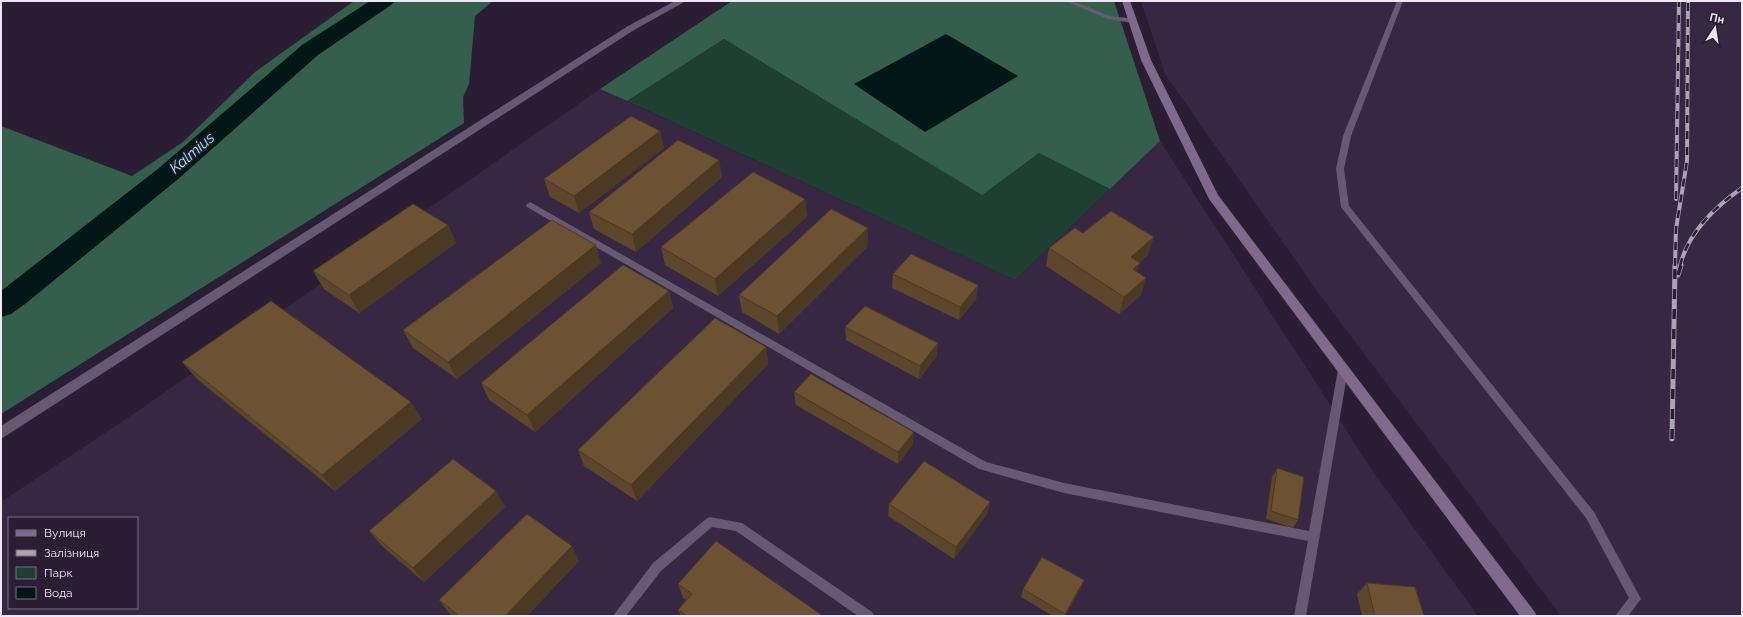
<svg xmlns="http://www.w3.org/2000/svg" width="1743" height="617" font-family="Raleway,sans-serif">
<style>
.built{fill:#372743;fill-rule:evenodd}
.green{fill:#1e3f31}
.forest{fill:#335f4c}
.water{fill:#001617}
.lines{fill:none;stroke-linecap:round;stroke-linejoin:round}
.river{fill:#001617;fill-rule:evenodd}
.service{fill:#675972;fill-rule:evenodd}
.tertiary{fill:#675972;fill-rule:evenodd}
.secondary{fill:#7f698c;fill-rule:evenodd}
.rail-far1-casing{stroke:#ada3b4;stroke-width:4}
.rail-casing{stroke:#ada3b4;stroke-width:5}
.rail-far1{stroke:#2b1e34;stroke-width:2.5;stroke-dasharray:8;stroke-linecap:butt}
.rail{stroke:#2b1e34;stroke-width:3.5;stroke-dasharray:10;stroke-linecap:butt}
.wall{fill:#5d462b}
.shaded-wall{fill:#4c3923}
.building{fill:#6c5132;stroke:#4c3923}
.labels{text-anchor:middle;dominant-baseline:central;stroke-width:3;stroke-linejoin:round;paint-order:stroke}
.water-label{font-size:15px;font-style:italic;fill:#92eef2;stroke:#2b1e34}
</style>
<rect width="100%" height="100%" fill="#2b1e34"/>
<!-- built -->
<g class="built">
<path d="M1141,1H1742V616H1561L1320,295L1165,74Z"/>
<path d="M600,89L1015,280L1160,141L1374,473L1478,616H1V502L135,413ZM9,518H137V608H9Z"/>
</g>
<!-- green -->
<path class="green" d="M724,39L982,194L1039,153L1110,189L1015,280L627,101Z"/>
<!-- forest -->
<g class="forest">
<path d="M354,1H493L475,16L469,84L463,97L464,123L1,414V126L132,176L183,142L255,72Z"/>
<path d="M732,1H1114L1160,141L1110,189L1039,153L982,195L724,39L627,101L600,89Z"/>
</g>
<!-- water -->
<path class="water" d="M946,34L1018,76L925,132L854,84Z"/>
<g class="lines">
<!-- river -->
<path class="river" d="M370,1H395L391,5L318,55L177,180L25,304L11,314L1,317V291L159,168L302,45Z"/>
<!-- service -->
<g class="service">
<path d="M1065,1C1081,1 1095,11 1110,16C1118,18 1129,16 1135,21L1132,23L1108,19Z"/>
<path d="M1397,1H1403L1351,136L1344,169L1349,206L1594,512L1641,599L1628,616H1615L1629,598L1586,518L1341,207L1336,169L1343,136Z"/>
<path d="M530,202L986,462L1064,483L1309,531L1338,370L1340,367H1346L1348,370L1306,616H1294L1308,541L1064,493L979,469L527,207L526,205Z"/>
<path d="M710,517L742,523L872,612L874,616H858L736,531L712,527L661,571L626,616H613L653,563L706,519Z"/>
</g>
<!-- tertiary -->
<path class="tertiary" d="M675,1H686L634,30L1,439V426L628,26Z"/>
<!-- secondary -->
<path class="secondary" d="M1122,1H1130L1151,60L1218,195L1534,611L1537,616H1520L1209,199L1141,60Z"/>
<!-- rail-far1 casing -->
<g class="rail-far1-casing">
<g id="rail-far1">
<path d="M1676,199L1679,1"/>
<path d="M1675,266L1676,229L1687,161L1688,1"/>
<path d="M1680,266C1688,232 1715,207 1742,188"/>
</g>
</g>
<!-- rail casing -->
<g class="rail-casing">
<g id="rail">
<path d="M1678,275L1681,265"/>
<path d="M1672,439L1675,265"/>
</g>
</g>
<!-- rail-far1 -->
<use href="#rail-far1" class="rail-far1"/>
<!-- rail -->
<use href="#rail" class="rail"/>
</g>
<!-- wall -->
<g class="wall">
<path d="M660,131L664,148L579,213L550,197L544,179Z"/>
<path d="M719,160L722,177L636,252L594,229L589,212Z"/>
<path d="M805,199L807,217L718,296L665,265L661,247Z"/>
<path d="M448,225L456,243L359,313L324,289L313,271Z"/>
<path d="M1083,233L1148,255L1140,262V263L1137,272L1141,295L1119,314L1046,266L1049,248Z"/>
<path d="M868,246L779,334L742,312L739,295Z"/>
<path d="M601,263L457,379L413,348L403,330Z"/>
<path d="M893,274L978,285L976,299L959,320L892,288Z"/>
<path d="M669,291L673,308L535,432L489,400L481,383Z"/>
<path d="M845,327L937,356L919,379L846,340Z"/>
<path d="M766,347L768,364L637,501L584,466L578,450Z"/>
<path d="M182,362L422,419L335,491L197,379Z"/>
<path d="M794,392L913,444L898,464L796,405Z"/>
<path d="M1277,468L1298,520L1293,528L1266,519L1272,477Z"/>
<path d="M496,491L505,507L424,582L382,546L369,531Z"/>
<path d="M990,502L987,514L954,559L888,516L889,504Z"/>
<path d="M579,561L527,616H452L450,614L439,600Z"/>
<path d="M1367,583L1424,616H1362L1357,594Z"/>
<path d="M678,584L823,616H681L678,610L686,600L683,598Z"/>
<path d="M1081,588L1065,616H1053L1021,597L1023,589Z"/>
</g>
<!-- shaded-wall -->
<g class="shaded-wall">
<path d="M660,131L664,148L579,213L574,196Z"/>
<path d="M719,160L722,177L636,252L632,234Z"/>
<path d="M805,199L807,217L718,296L715,279Z"/>
<path d="M448,225L456,243L359,313L349,295Z"/>
<path d="M868,228V246L779,334L777,316Z"/>
<path d="M1154,237L1148,255L1125,274L1131,257Z"/>
<path d="M596,245L601,263L457,379L448,362Z"/>
<path d="M1140,263L1135,280L1133,269Z"/>
<path d="M1146,278L1141,295L1119,314L1124,297Z"/>
<path d="M978,285L976,299L959,320L960,307Z"/>
<path d="M669,291L673,308L535,432L527,415Z"/>
<path d="M938,343L937,356L919,379L920,366Z"/>
<path d="M766,347L768,364L637,501L631,485Z"/>
<path d="M411,402L422,419L335,491L322,475Z"/>
<path d="M914,432L913,444L898,464V452Z"/>
<path d="M496,491L505,507L424,582L413,568Z"/>
<path d="M990,502L987,514L954,559L956,547Z"/>
<path d="M572,546L579,561L527,616H505Z"/>
<path d="M1084,580L1081,588L1065,616H1064Z"/>
</g>
<!-- building -->
<g class="building">
<path d="M631,116L660,131L574,196L544,179Z"/>
<path d="M678,140L719,160L632,234L589,212Z"/>
<path d="M753,172L805,199L715,279L661,247Z"/>
<path d="M413,204L448,225L349,295L313,271Z"/>
<path d="M831,209L868,228L777,316L739,295Z"/>
<path d="M1111,211L1154,237L1131,257L1140,263L1133,269L1146,278L1124,297L1049,248L1075,228L1083,233Z"/>
<path d="M552,220L596,245L448,362L403,330Z"/>
<path d="M911,254L978,285L960,307L893,274Z"/>
<path d="M623,265L669,291L527,415L481,383Z"/>
<path d="M271,301L411,402L322,475L182,362Z"/>
<path d="M865,306L938,343L920,366L845,327Z"/>
<path d="M715,318L766,347L631,485L578,450Z"/>
<path d="M811,374L914,432L898,452L794,392Z"/>
<path d="M453,459L496,491L413,568L369,531Z"/>
<path d="M924,461L990,502L956,547L889,504Z"/>
<path d="M1277,468L1304,477L1298,520L1271,511Z"/>
<path d="M527,514L572,546L505,616H459L439,600Z"/>
<path d="M716,541L823,616H687L678,610L692,594L678,584Z"/>
<path d="M1042,557L1084,580L1065,614L1023,589Z"/>
<path d="M1367,583L1415,587L1424,616H1375Z"/>
</g>
<g class="labels">
<!-- water labels -->
<g class="water-label">
<text transform="translate(192 153) rotate(-41)">Kalmius</text>
</g>
</g>
<!-- border -->
<rect width="1743" height="617" fill="none" stroke="#f0e7f6" stroke-width="4"/>
<!-- legend -->
<rect x="8" y="517" width="130" height="92" fill="#2b1e34" stroke="#7a6e82"/>
<rect x="16" y="530" width="20" height="6" fill="#7f698c" stroke="#7a6e82"/>
<text x="44" y="537" font-size="12" fill="#f0e7f6">Вулиця</text>
<rect x="16" y="550" width="20" height="6" fill="#ada3b4" stroke="#7a6e82"/>
<text x="44" y="557" font-size="12" fill="#f0e7f6">Залізниця</text>
<rect x="16" y="567" width="20" height="12" fill="#1e3f31" stroke="#7a6e82"/>
<text x="44" y="577" font-size="12" fill="#f0e7f6">Парк</text>
<rect x="16" y="587" width="20" height="12" fill="#001617" stroke="#7a6e82"/>
<text x="44" y="597" font-size="12" fill="#f0e7f6">Вода</text>
<!-- north arrow -->
<g transform="translate(1715 28) rotate(12)" stroke="#2b1e34" stroke-width="3" paint-order="stroke">
<path d="M0-3L7 15L0 10L-7 15Z" fill="#f0e7f6"/>
<text y="-6" font-size="11" font-weight="bold" text-anchor="middle" fill="#f0e7f6">Пн</text>
</g>
</svg>
